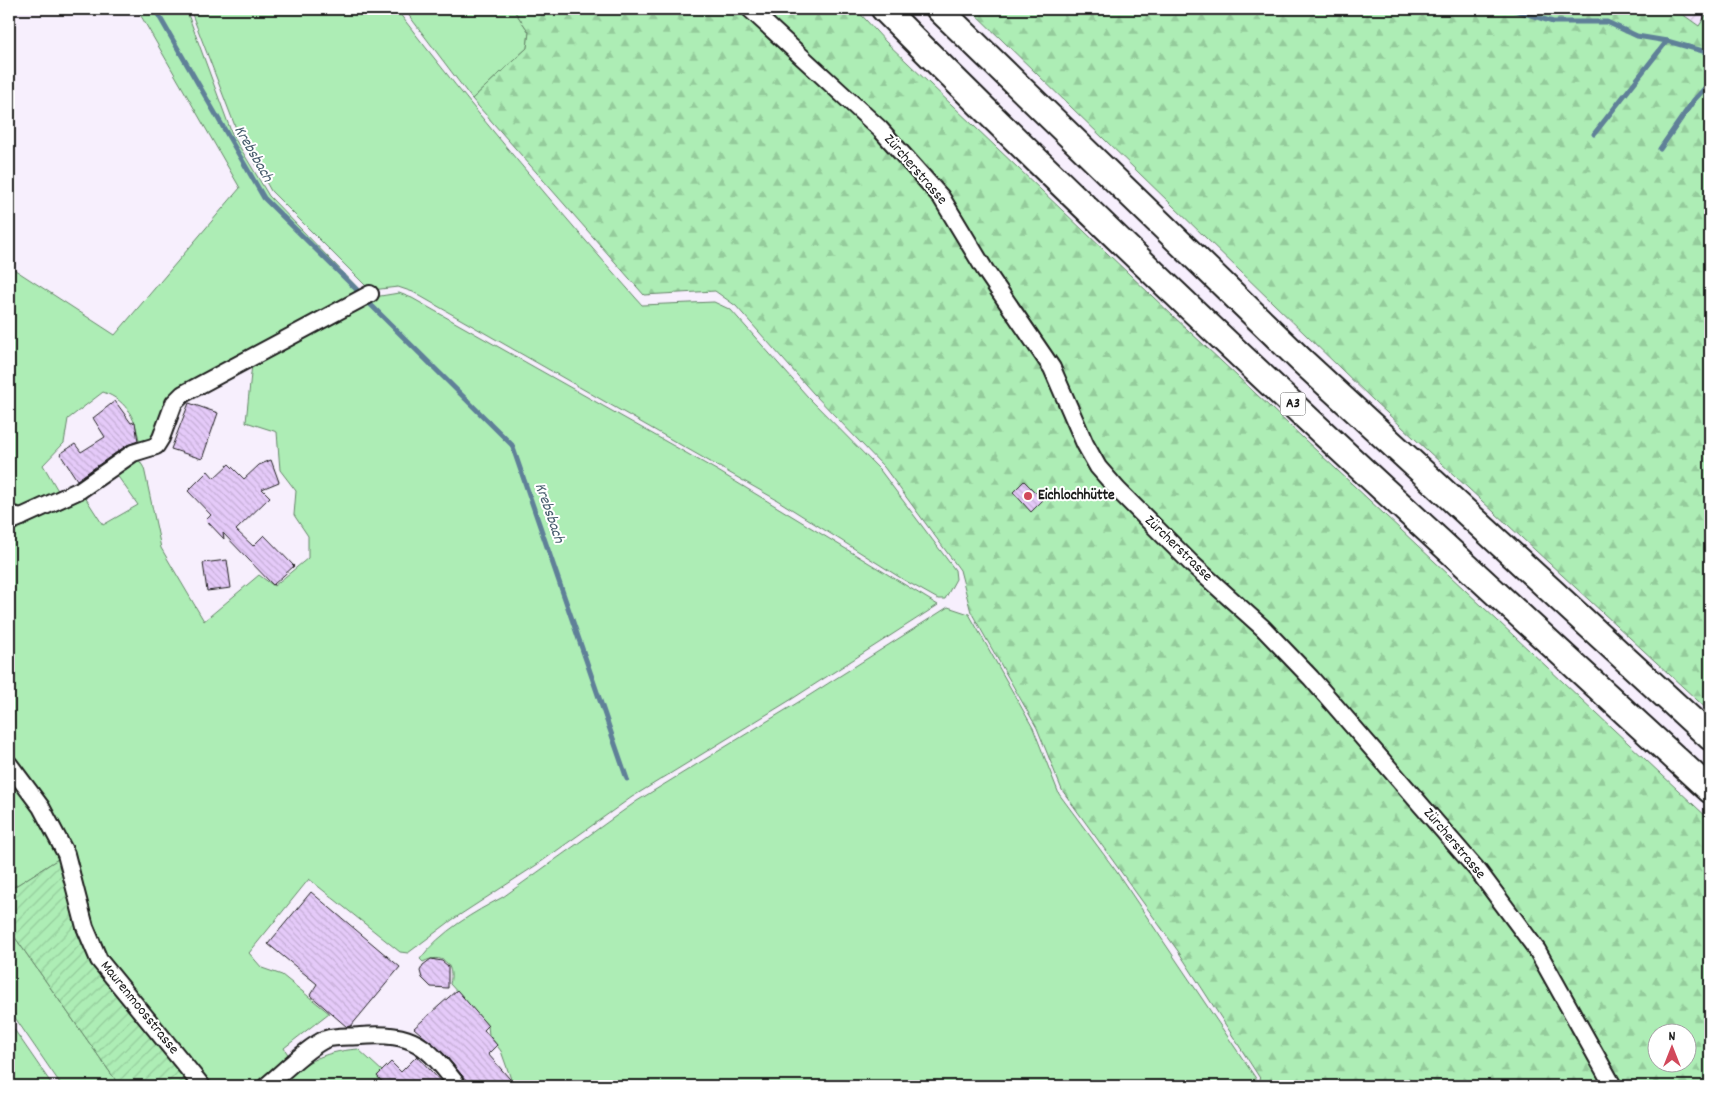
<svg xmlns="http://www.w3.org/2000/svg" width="1719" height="1095" font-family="Dekko,sans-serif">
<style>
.industrial{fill:url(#industrial-furrows)}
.grass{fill:#adedb5;stroke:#648468}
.forest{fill:url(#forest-firs);stroke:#648468;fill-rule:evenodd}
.garden{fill:url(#garden-furrows);stroke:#648468}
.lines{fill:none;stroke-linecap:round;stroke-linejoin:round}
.stream{stroke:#5f8098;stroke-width:5}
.building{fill:url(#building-back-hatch);stroke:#1c1c1c}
.minor-casing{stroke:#1c1c1c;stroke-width:20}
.highway-casing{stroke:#1c1c1c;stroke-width:29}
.minor{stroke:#fff;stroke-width:16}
.highway{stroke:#fff;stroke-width:25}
.poi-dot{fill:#d1495b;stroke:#fff;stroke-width:2}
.labels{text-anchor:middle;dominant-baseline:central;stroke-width:4;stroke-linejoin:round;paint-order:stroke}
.shield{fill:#fff;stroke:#606060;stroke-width:1}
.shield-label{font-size:14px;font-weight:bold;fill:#1c1c1c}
.street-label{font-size:15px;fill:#1c1c1c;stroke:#fff}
.poi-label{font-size:15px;font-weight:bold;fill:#1c1c1c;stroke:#fff;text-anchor:start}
.water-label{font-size:16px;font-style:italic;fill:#495e6e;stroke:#fff}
</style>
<defs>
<pattern id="industrial-furrows" width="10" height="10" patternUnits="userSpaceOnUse" patternTransform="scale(1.25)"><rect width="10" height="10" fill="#f2e4fc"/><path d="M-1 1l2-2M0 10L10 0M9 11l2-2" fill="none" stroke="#cfc3d7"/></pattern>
<pattern id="forest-firs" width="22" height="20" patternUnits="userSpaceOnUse" patternTransform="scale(1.25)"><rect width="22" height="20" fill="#adedb5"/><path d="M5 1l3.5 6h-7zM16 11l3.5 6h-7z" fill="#94cb9b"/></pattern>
<pattern id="garden-furrows" width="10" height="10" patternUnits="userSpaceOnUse" patternTransform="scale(1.25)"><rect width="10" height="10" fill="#adedb5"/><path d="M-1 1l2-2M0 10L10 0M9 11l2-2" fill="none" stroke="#94cb9b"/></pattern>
<pattern id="building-back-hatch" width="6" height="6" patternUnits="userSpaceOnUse" patternTransform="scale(1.25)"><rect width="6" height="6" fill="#e5caf9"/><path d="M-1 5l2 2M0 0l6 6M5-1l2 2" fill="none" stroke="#c4add5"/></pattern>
</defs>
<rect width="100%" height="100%" fill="#f7effd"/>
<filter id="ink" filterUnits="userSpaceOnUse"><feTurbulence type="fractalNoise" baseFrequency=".02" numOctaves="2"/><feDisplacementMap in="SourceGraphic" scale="10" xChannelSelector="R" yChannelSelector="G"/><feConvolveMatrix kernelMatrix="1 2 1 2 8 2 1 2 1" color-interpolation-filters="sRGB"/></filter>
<g filter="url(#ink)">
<!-- industrial -->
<path class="industrial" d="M1675,9H1709L1699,27Z"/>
<!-- grass -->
<g class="grass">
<path d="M137,9H186L232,134L269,196L362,292L179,391L158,432L140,446C136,421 129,401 103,392L68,419L64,443L43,465L60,494L18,510L9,499V266L115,335L240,188Z"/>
<path d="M190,9H396C474,111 557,209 642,305L714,302L731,310L808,397L880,470L955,570L956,579L945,599H938L904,580L777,500L413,292L398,287L372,290L367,287L271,191L235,126Z"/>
<path d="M404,9H513L529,32L527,48L472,99Z"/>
<path d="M399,293L412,298L718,471L938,605L792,699L632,797L538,864L452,920L408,953L400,952L309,879L249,953L262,968L282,975L329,1013L284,1048L292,1061L257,1086H208L98,948L77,873L9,758V526L81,491L103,525L138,505L114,471L137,457L144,468L161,548L204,621L259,575L274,586L308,558V536L294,515L296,491L280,470L277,432L246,422L252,364L368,298Z"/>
<path d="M948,607L969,614L1033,728L1059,794L1116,871L1261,1086H516L512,1082L501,1051L489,1035L488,1026L450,984C455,964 442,952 423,962L420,959C440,932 474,912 503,897L637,801L810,695Z"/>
<path d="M9,769L63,856L9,890Z"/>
<path d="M9,929L119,1085L117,1086H62L9,1009Z"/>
<path d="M9,1022L53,1086H9Z"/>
<path d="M358,1049L382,1071L377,1076L386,1086H274C305,1064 318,1052 358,1049Z"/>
</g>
<!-- forest -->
<g class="forest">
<path d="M513,9H856L886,42L1173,316L1710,820V1086H1265L1178,951L1062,790L1037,728L971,612L960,570L884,467L813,393L736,306L715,291L644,295L472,99L527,48L529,32ZM1656,1032H1686V1062H1656Z"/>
<path d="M970,9H1675L1699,26L1710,9V712L1374,401Z"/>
</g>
<!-- garden -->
<path class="garden" d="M63,856L82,930L196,1086H117L119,1085L9,929V890Z"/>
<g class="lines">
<!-- stream -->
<g class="stream">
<path d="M155,9L264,198L357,290"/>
<path d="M1511,9L1553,22H1607L1637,36L1667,41L1710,53"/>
<path d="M1594,134L1667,41"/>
<path d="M1660,149L1694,100L1708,85L1710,73"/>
<path d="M370,304L512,445L627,779"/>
</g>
</g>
<!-- building -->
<g class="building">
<path d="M115,401L131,423L135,422L138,441L127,445L77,480L60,454L75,444L81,452L105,437L93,418Z"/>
<path d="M189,403L218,413L202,459L171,449Z"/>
<path d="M271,460L279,482L262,489L270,497L236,530L253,546L264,535L294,566L273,585L223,533L224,539L206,520L211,515L188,491L208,471L214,478L229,464L244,479L259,465Z"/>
<path d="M1024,481L1043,500L1031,512L1013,492Z"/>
<path d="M227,560L231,588L207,591L203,563Z"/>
<path d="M311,892L400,967L351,1026L347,1027L310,995L317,984L268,944Z"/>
<path d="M431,959L442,961L448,966V988L431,987L422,978L420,971L423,965Z"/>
<path d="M457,990L488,1026L484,1030L497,1045L488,1054L516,1086H468L466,1080L444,1054L414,1028Z"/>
<path d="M417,1056L445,1086H386L377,1076L391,1062L401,1072Z"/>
</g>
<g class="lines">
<!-- minor casing -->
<g class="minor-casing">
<g id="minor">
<path d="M750,9L880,129L941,197L985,270L1052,368L1085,444L1098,467L1118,490L1192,564L1263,628L1311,678L1479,872L1537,950L1613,1086"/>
<path d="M9,514L21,517L9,522"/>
<path d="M21,517L80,490L133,453L156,446L161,438L174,403L183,394L370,294"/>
<path d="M9,764L41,807L66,854L85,927L99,960L202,1086"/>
<path d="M266,1086C281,1074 309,1046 326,1039C335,1036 350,1037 360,1036C415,1032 426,1045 458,1086"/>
</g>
</g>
<!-- highway casing -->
<g class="highway-casing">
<g id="highway">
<path d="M884,9C1151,278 1431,534 1710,790"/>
<path d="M939,9L1301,360L1710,737"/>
</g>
</g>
<!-- minor -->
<use href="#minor" class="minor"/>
<!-- highway -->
<use href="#highway" class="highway"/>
</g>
</g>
<!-- markers -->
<circle class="poi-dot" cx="1028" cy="496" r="5"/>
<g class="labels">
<!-- shield labels -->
<rect class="shield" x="1280.5" y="392.5" width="25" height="23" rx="4"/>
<g class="shield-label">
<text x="1293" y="404">A3</text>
</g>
<!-- street labels -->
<g class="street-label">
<text transform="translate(915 170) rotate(49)">Zürcherstrasse</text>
<text transform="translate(1178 549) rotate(44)">Zürcherstrasse</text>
<text transform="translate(1454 844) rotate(50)">Zürcherstrasse</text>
<text transform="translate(139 1008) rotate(51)">Maurenmoosstrasse</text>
</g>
<!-- poi labels -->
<g class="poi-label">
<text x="1038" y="496">Eichlochhütte</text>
</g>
<!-- water labels -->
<g class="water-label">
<text transform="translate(253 154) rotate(60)">Krebsbach</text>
<text transform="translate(549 513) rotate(71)">Krebsbach</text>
</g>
</g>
<!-- margin -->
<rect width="1719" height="1095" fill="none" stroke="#fff" stroke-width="30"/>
<rect x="15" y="15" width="1689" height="1065" fill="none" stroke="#1c1c1c" stroke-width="2" filter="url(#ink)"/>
<!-- north arrow -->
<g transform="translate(1672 1048)"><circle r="24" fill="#ffffff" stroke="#a4a4a4"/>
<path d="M0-4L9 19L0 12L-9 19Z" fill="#d1495b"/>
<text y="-8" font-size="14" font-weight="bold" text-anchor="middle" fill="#1c1c1c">N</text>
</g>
</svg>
